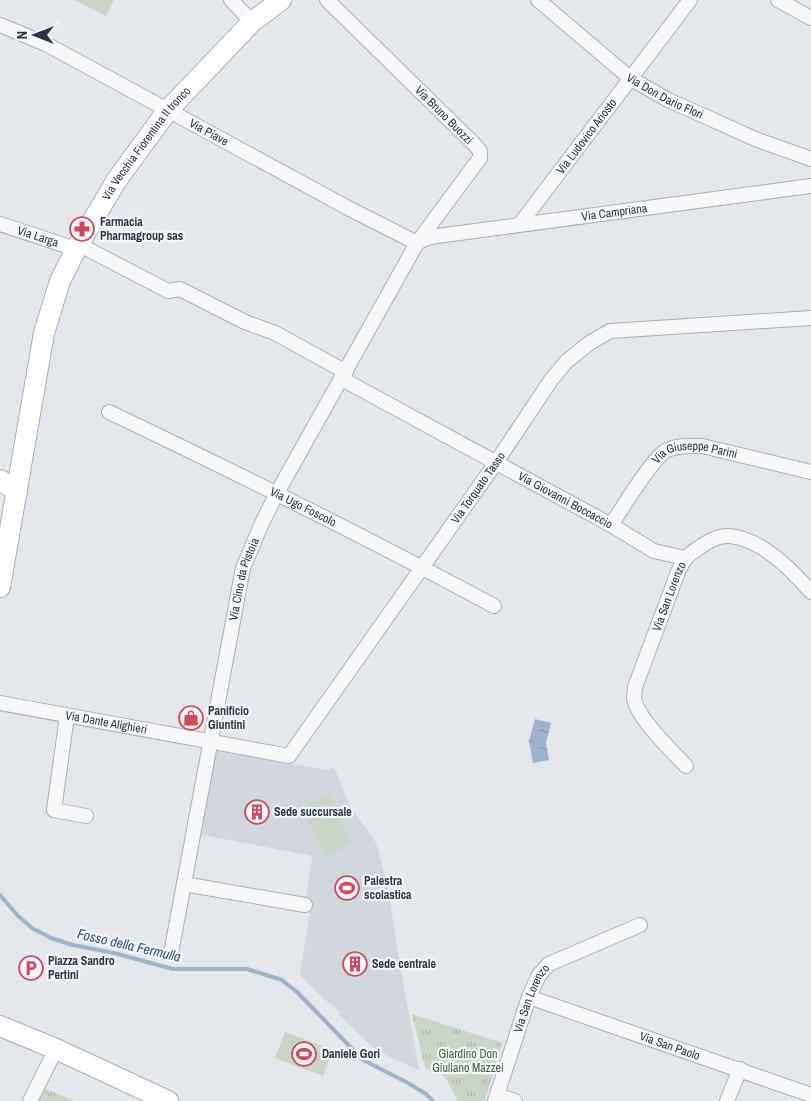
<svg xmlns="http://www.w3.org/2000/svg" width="811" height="1101" font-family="'Archivo Narrow',sans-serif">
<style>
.built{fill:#d2d6de}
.grass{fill:url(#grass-tufts)}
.garden{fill:#c9d6c5}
.water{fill:url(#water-ripples)}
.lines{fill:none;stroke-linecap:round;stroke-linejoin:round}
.stream{stroke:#9fb4cc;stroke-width:4}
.street-casing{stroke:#a9aeb7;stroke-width:16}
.secondary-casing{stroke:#a9aeb7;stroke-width:22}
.street{stroke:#f7f8fa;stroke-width:14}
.secondary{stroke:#fff;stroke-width:20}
.labels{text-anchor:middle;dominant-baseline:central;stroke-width:4.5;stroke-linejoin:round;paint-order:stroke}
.street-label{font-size:12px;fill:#2b3445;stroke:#f4f6f9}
.poi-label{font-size:12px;font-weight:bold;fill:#2b3445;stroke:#f4f6f9;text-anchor:start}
.park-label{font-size:12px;fill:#3f6138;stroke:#f4f6f9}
.water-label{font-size:14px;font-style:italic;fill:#34527a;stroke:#f4f6f9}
</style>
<defs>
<pattern id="grass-tufts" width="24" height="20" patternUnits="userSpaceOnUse" patternTransform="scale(1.25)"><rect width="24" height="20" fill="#c9d6c5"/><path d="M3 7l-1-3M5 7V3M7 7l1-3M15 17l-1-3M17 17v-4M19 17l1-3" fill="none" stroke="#adb8ab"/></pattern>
<pattern id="water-ripples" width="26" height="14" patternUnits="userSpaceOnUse" patternTransform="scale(1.25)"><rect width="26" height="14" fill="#9fb4cc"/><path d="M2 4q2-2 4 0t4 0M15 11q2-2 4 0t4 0" fill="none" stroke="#8293a7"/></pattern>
</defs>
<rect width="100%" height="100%" fill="#e4e7ec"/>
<!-- built -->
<path class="built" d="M214,751L328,770L334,767L350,806L376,843L388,888L400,965L419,1070L395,1060L374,1048L339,1015L340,1011L324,999L300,975L310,912L304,911L312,856L198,834Z"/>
<!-- grass -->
<g class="grass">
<path d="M412,1014L502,1043L485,1101H458L445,1077L425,1067Z"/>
<path d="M42,1087L74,1101H35Z"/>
</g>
<!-- garden -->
<g class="garden">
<path d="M75,0H114L106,16Z"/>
<path d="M328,794L352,844L326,857L301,807Z"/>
<path d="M285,1032L333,1050L323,1076L275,1058Z"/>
</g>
<!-- water -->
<path class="water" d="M535,719L551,723L546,743L549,760L533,763L529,741Z"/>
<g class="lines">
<!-- stream -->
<path class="stream" d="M0,895L18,916L32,928L51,938L73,945L114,953L173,969H247L282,980L298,993L363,1060L408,1083L426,1094L433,1101"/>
<!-- street casing -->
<g class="street-casing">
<g id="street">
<path d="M231,0L252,22"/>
<path id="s1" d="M538,0L630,78L668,100L711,119L755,139L811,159"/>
<path d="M778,0L811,18"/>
<path id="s2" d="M0,25L46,44L350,209L417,243"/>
<path id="s3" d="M0,224L76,249"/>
<path id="s4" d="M520,224L690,0"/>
<path id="s5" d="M418,242L430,237L811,186"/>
<path d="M78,244L168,291L180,289L245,322L275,333L346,372"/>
<path id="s6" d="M342,379L611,525L654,551L685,558"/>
<path id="s7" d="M109,412C239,474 368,538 494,606"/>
<path id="s8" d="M611,525C622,509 653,457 667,450C678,445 690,446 702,446L811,472"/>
<path id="s9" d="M0,703L289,756L495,464L551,380L566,362L588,344L610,331L811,318"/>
<path d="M67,716L54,810L86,816"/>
<path id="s10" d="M686,766C672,751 637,718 634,698C634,695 635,690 635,687L678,572C685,557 687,556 700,547C708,541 720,535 729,536C760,538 792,570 811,592"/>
<path d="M184,884L305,905"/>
<path id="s11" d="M171,953L243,568L262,523L277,493L417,243L480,158V151L474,144L327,0"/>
<path id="s12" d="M529,997L811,1095"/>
<path d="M497,1095L515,1101"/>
<path d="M30,1101L56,1049"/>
<path id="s13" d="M495,1101L529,997L539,975L549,964L640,925"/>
<path d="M727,1101L740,1069"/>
</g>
</g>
<!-- secondary casing -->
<g class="secondary-casing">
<g id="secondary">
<path d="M0,480L17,491"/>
<path id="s14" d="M0,587L44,333L60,281L76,249L116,181L168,110L252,22L281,0"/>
<path d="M0,1026L56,1049L168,1101"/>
</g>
</g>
<!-- street -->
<use href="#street" class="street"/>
<!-- secondary -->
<use href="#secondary" class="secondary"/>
</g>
<!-- icons -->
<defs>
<g id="pharmacy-ring" transform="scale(1.25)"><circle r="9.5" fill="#f4f6f9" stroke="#d1495b" stroke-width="1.5"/><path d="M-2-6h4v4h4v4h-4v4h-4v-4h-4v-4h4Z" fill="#d1495b"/></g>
<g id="shop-ring" transform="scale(1.25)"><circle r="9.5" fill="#f4f6f9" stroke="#d1495b" stroke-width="1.5"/><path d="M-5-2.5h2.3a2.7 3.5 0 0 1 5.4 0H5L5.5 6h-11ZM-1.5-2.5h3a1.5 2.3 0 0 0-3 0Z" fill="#d1495b"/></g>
<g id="building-ring" transform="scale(1.25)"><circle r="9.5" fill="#f4f6f9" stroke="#d1495b" stroke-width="1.5"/><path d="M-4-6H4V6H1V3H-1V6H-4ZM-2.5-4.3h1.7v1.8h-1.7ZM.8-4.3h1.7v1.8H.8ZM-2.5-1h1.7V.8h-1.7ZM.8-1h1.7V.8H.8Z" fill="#d1495b"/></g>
<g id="stadium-ring" transform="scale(1.25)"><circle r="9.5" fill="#f4f6f9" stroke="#d1495b" stroke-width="1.5"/><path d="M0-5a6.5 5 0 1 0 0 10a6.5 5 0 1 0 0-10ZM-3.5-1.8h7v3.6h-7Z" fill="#d1495b"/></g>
<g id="parking-ring" transform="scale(1.25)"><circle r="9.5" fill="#f4f6f9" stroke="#d1495b" stroke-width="1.5"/><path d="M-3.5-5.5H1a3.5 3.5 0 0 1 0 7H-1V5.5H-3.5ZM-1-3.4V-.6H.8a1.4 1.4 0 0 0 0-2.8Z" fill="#d1495b"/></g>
</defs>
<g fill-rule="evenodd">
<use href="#pharmacy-ring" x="82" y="229"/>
<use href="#shop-ring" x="191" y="718"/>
<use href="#building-ring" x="257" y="812"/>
<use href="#stadium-ring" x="347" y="888"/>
<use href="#building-ring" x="355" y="964"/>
<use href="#parking-ring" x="31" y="968"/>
<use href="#stadium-ring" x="304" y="1054"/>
</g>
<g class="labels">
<!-- street labels -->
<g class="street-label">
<text stroke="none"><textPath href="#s1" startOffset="160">Via Don Dario Flori</textPath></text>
<text transform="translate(444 115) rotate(45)">Via Bruno Buozzi</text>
<text stroke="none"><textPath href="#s2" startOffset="235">Via Piave</textPath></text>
<text stroke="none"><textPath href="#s4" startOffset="110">Via Ludovico Ariosto</textPath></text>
<text stroke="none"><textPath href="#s14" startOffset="475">Via Vecchia Fiorentina II tronco</textPath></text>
<text stroke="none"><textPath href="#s5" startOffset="199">Via Campriana</textPath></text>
<text stroke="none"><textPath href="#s3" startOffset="40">Via Larga</textPath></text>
<text stroke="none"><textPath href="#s8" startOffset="121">Via Giuseppe Parini</textPath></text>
<text stroke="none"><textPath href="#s9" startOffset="622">Via Torquato Tasso</textPath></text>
<text stroke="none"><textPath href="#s6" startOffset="254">Via Giovanni Boccaccio</textPath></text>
<text stroke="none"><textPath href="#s7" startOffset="216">Via Ugo Foscolo</textPath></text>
<text stroke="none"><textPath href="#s11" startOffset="381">Via Cino da Pistoia</textPath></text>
<text stroke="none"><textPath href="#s10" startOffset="194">Via San Lorenzo</textPath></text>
<text stroke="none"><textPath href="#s9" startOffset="108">Via Dante Alighieri</textPath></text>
<text stroke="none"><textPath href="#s13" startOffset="109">Via San Lorenzo</textPath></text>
<text stroke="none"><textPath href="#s12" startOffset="149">Via San Paolo</textPath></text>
</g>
<!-- poi labels -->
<g class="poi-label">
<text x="100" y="222">Farmacia<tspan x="100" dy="14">Pharmagroup sas</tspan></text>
<text x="208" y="711">Panificio<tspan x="208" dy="14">Giuntini</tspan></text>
<text x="274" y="812">Sede succursale</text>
<text x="364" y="881">Palestra<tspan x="364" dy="14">scolastica</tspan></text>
<text x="48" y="961">Piazza Sandro<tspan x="48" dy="14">Pertini</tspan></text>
<text x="372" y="964">Sede centrale</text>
<text x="322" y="1054">Daniele Gori</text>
</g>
<!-- park labels -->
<g class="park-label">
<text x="468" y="1054">Giardino Don<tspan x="468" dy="14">Giuliano Mazzei</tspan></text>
</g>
<!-- water labels -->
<g class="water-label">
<text transform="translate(129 945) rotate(13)">Fosso della Fermulla</text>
</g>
</g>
<!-- north arrow -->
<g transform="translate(35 35) rotate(270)" stroke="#f4f6f9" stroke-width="4" paint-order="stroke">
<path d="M0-4L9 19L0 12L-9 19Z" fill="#2b3445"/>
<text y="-8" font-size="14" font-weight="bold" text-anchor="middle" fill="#2b3445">N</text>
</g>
</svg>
